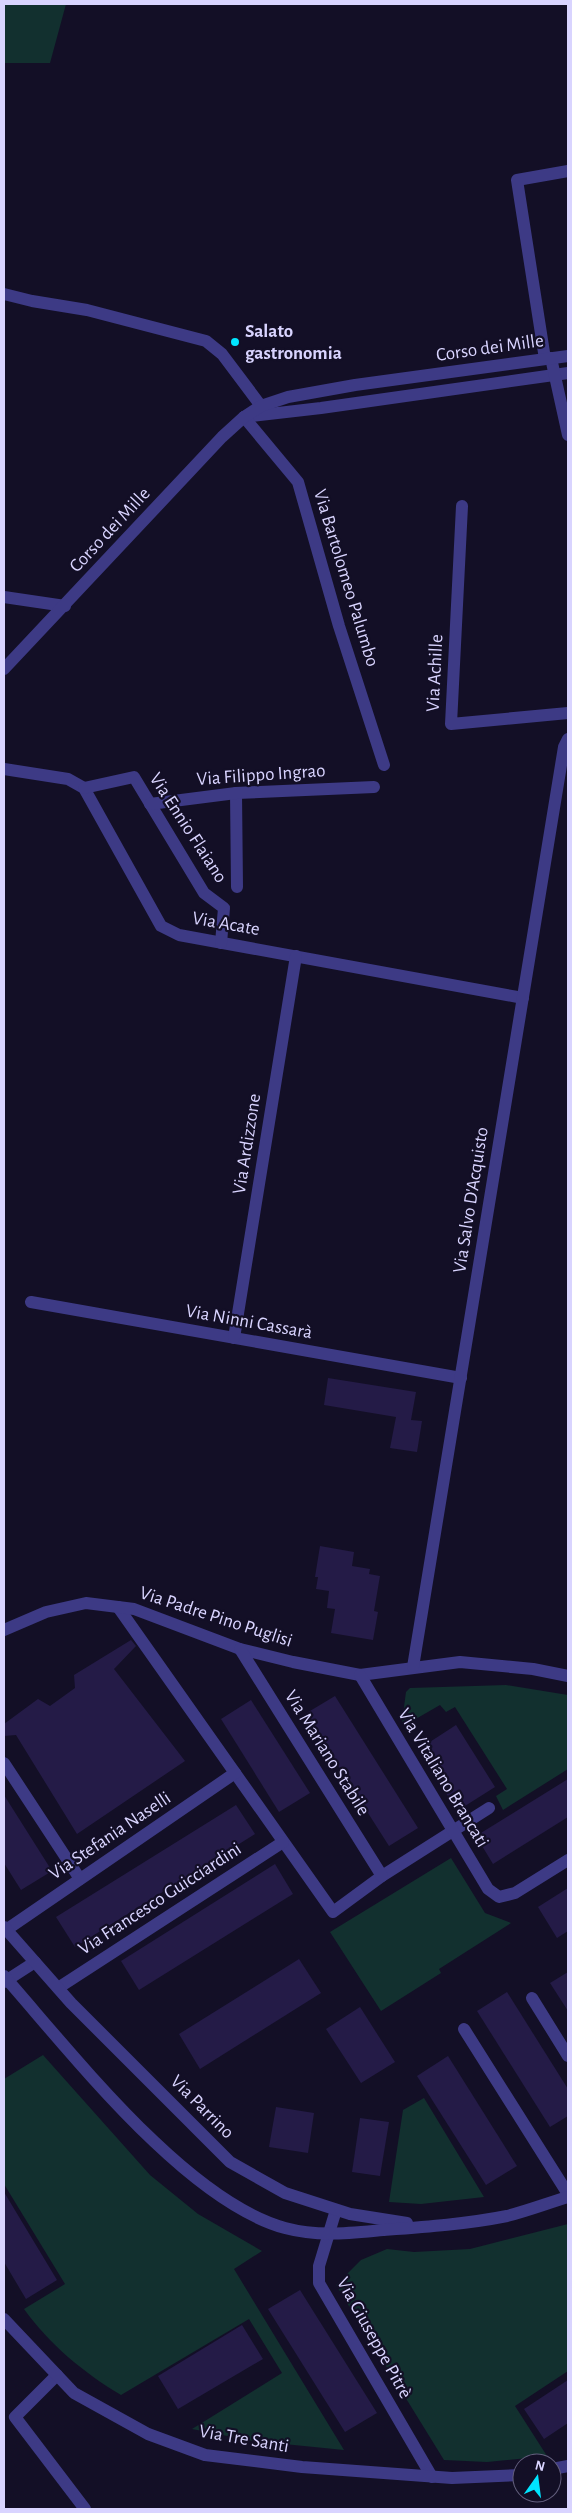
<svg xmlns="http://www.w3.org/2000/svg" width="572" height="2513" font-family="'Alegreya Sans',sans-serif">
<style>
.green{fill:#12302f}
.building{fill:#241b47}
.lines{fill:none;stroke-linecap:round;stroke-linejoin:round}
.pedestrian{stroke:#3d3a85;stroke-width:12}
.minor{stroke:#3d3a85;stroke-width:12}
.tertiary{stroke:#3d3a85;stroke-width:12}
.poi-dot{fill:#00e5ff;stroke:#130f26;stroke-width:2}
.labels{text-anchor:middle;dominant-baseline:central;stroke-width:4.5;stroke-linejoin:round;paint-order:stroke}
.poi-label{font-size:19px;font-weight:bold;fill:#d9d4ff;stroke:#130f26;text-anchor:start}
.street-label{font-size:19px;fill:#d9d4ff;stroke:#130f26}
</style>
<rect width="100%" height="100%" fill="#130f26"/>
<!-- green -->
<g class="green">
<path d="M4,4H66L50,63H4Z"/>
<path d="M506,1685L568,1695V1769L503,1810L496,1796L507,1789L455,1707L446,1712L440,1705L407,1724L402,1722L406,1692L410,1688Z"/>
<path d="M451,1858L485,1913L511,1923L439,1969L441,1973L381,2011L330,1932Z"/>
<path d="M43,2055L150,2175L198,2214L262,2251L234,2269L344,2450L253,2441L192,2429L282,2373L249,2319L121,2395C84,2373 49,2344 24,2309L65,2284L4,2184V2079Z"/>
<path d="M424,2098L484,2197L421,2204L389,2202L403,2110Z"/>
<path d="M568,2224V2371L515,2406L547,2456L487,2462L444,2460L336,2285L361,2260L387,2249L414,2252L470,2249Z"/>
</g>
<!-- building -->
<g class="building">
<path d="M328,1378L416,1392L411,1420L422,1421L417,1452L390,1448L396,1417L324,1405Z"/>
<path d="M320,1546L354,1552L352,1566L370,1569L369,1574L380,1576L374,1611L378,1612L373,1640L331,1633L335,1609L327,1608L329,1591L316,1589L318,1577H315Z"/>
<path d="M131,1640L136,1646L114,1669L185,1761L77,1834L16,1735L4,1736V1724L38,1699L50,1706L75,1688L74,1675Z"/>
<path d="M335,1696L418,1828L389,1846L305,1714Z"/>
<path d="M251,1700L310,1793L279,1812L221,1719Z"/>
<path d="M456,1725L495,1787L457,1811L419,1749Z"/>
<path d="M568,1779V1817L493,1864L476,1836Z"/>
<path d="M4,1795L52,1871L21,1890L4,1863Z"/>
<path d="M236,1805L255,1834L75,1947L56,1917Z"/>
<path d="M275,1864L293,1894L139,1990L121,1961Z"/>
<path d="M568,1888V1931L557,1938L538,1907Z"/>
<path d="M299,1959L321,1993L200,2069L179,2034Z"/>
<path d="M568,1972V2011L550,1983Z"/>
<path d="M507,1992L568,2089V2116L550,2127L477,2011Z"/>
<path d="M360,2007L395,2062L361,2083L326,2029Z"/>
<path d="M448,2056L517,2166L486,2185L417,2076Z"/>
<path d="M276,2107L314,2113L308,2153L269,2147Z"/>
<path d="M360,2118L389,2122L380,2176L352,2172Z"/>
<path d="M4,2192L57,2280L26,2299L4,2262Z"/>
<path d="M300,2290L377,2413L345,2432L268,2309Z"/>
<path d="M242,2325L263,2359L178,2409L158,2376Z"/>
<path d="M568,2380V2423L544,2439L524,2409Z"/>
</g>
<g class="lines">
<!-- pedestrian -->
<path class="pedestrian" d="M244,417L321,408L568,373"/>
<!-- minor -->
<g class="minor">
<path d="M4,294L32,301L87,310L206,341L222,354L261,406"/>
<path d="M551,358L568,435"/>
<path d="M545,359L517,180L568,171"/>
<path d="M244,417L298,482L339,626L384,765"/>
<path d="M462,506L451,724L568,713"/>
<path d="M4,597L65,606"/>
<path d="M4,669L222,437L244,417L261,406L288,397L355,385L568,356"/>
<path d="M4,769L68,779L84,788L161,926L179,935L523,998"/>
<path d="M84,788L134,777L204,893L224,908L221,943"/>
<path d="M236,793L237,887"/>
<path d="M150,804L236,793L374,787"/>
<path d="M31,1302L461,1378"/>
<path d="M234,1338L296,956"/>
<path d="M118,1607L333,1912L382,1876L489,1808"/>
<path d="M4,1630L46,1612L86,1603L134,1609L240,1649L293,1662L360,1675L460,1662L533,1669L568,1676"/>
<path d="M240,1649L382,1876"/>
<path d="M413,1667L564,747L568,739"/>
<path d="M360,1675L488,1889L499,1897L515,1893L568,1860"/>
<path d="M4,1763L80,1879"/>
<path d="M6,1930L235,1773"/>
<path d="M4,1982L35,1962"/>
<path d="M58,1988L283,1842"/>
<path d="M532,1998L568,2056"/>
<path d="M464,2029L568,2194"/>
<path d="M336,2210L319,2266V2283L432,2477"/>
<path d="M57,2375L15,2417L85,2509"/>
</g>
<!-- tertiary -->
<g class="tertiary">
<path d="M4,1927L71,2003L230,2162L285,2193L350,2214L407,2223"/>
<path d="M4,1976C72,2053 186,2201 285,2228C318,2237 350,2233 383,2230C424,2227 467,2224 507,2216C527,2211 548,2203 568,2197"/>
<path d="M4,2319L74,2393L148,2434L205,2455L302,2467L452,2478L522,2475"/>
<path d="M552,2469L568,2466"/>
</g>
</g>
<!-- markers -->
<circle class="poi-dot" cx="235" cy="342" r="5"/>
<g class="labels">
<!-- poi labels -->
<g class="poi-label">
<text x="245" y="331">Salato<tspan x="245" dy="22">gastronomia</tspan></text>
</g>
<!-- street labels -->
<g class="street-label">
<text transform="translate(490 348) rotate(-8)">Corso dei Mille</text>
<text transform="translate(110 530) rotate(-47)">Corso dei Mille</text>
<text transform="translate(346 578) rotate(73)">Via Bartolomeo Palumbo</text>
<text transform="translate(435 673) rotate(-87)">Via Achille</text>
<text transform="translate(261 775) rotate(-4)">Via Filippo Ingrao</text>
<text transform="translate(188 828) rotate(57)">Via Ennio Flaiano</text>
<text transform="translate(226 924) rotate(10)">Via Acate</text>
<text transform="translate(247 1144) rotate(-81)">Via Ardizzone</text>
<text transform="translate(471 1200) rotate(-81)">Via Salvo D'Acquisto</text>
<text transform="translate(249 1322) rotate(10)">Via Ninni Cassarà</text>
<text transform="translate(216 1617) rotate(18)">Via Padre Pino Puglisi</text>
<text transform="translate(327 1753) rotate(58)">Via Mariano Stabile</text>
<text transform="translate(443 1778) rotate(59)">Via Vitaliano Brancati</text>
<text transform="translate(110 1836) rotate(-34)">Via Stefania Naselli</text>
<text transform="translate(160 1899) rotate(-33)">Via Francesco Guicciardini</text>
<text transform="translate(202 2107) rotate(45)">Via Parrino</text>
<text transform="translate(374 2338) rotate(61)">Via Giuseppe Pitrè</text>
<text transform="translate(244 2439) rotate(10)">Via Tre Santi</text>
</g>
</g>
<!-- border -->
<rect width="572" height="2513" fill="none" stroke="#d9d4ff" stroke-width="10"/>
<!-- north arrow -->
<g transform="translate(537 2478) rotate(14)"><circle r="24" fill="#130f26" stroke="#625e7d"/>
<path d="M0-4L9 19L0 12L-9 19Z" fill="#00e5ff"/>
<text y="-8" font-size="14" font-weight="bold" text-anchor="middle" fill="#d9d4ff">N</text>
</g>
</svg>
